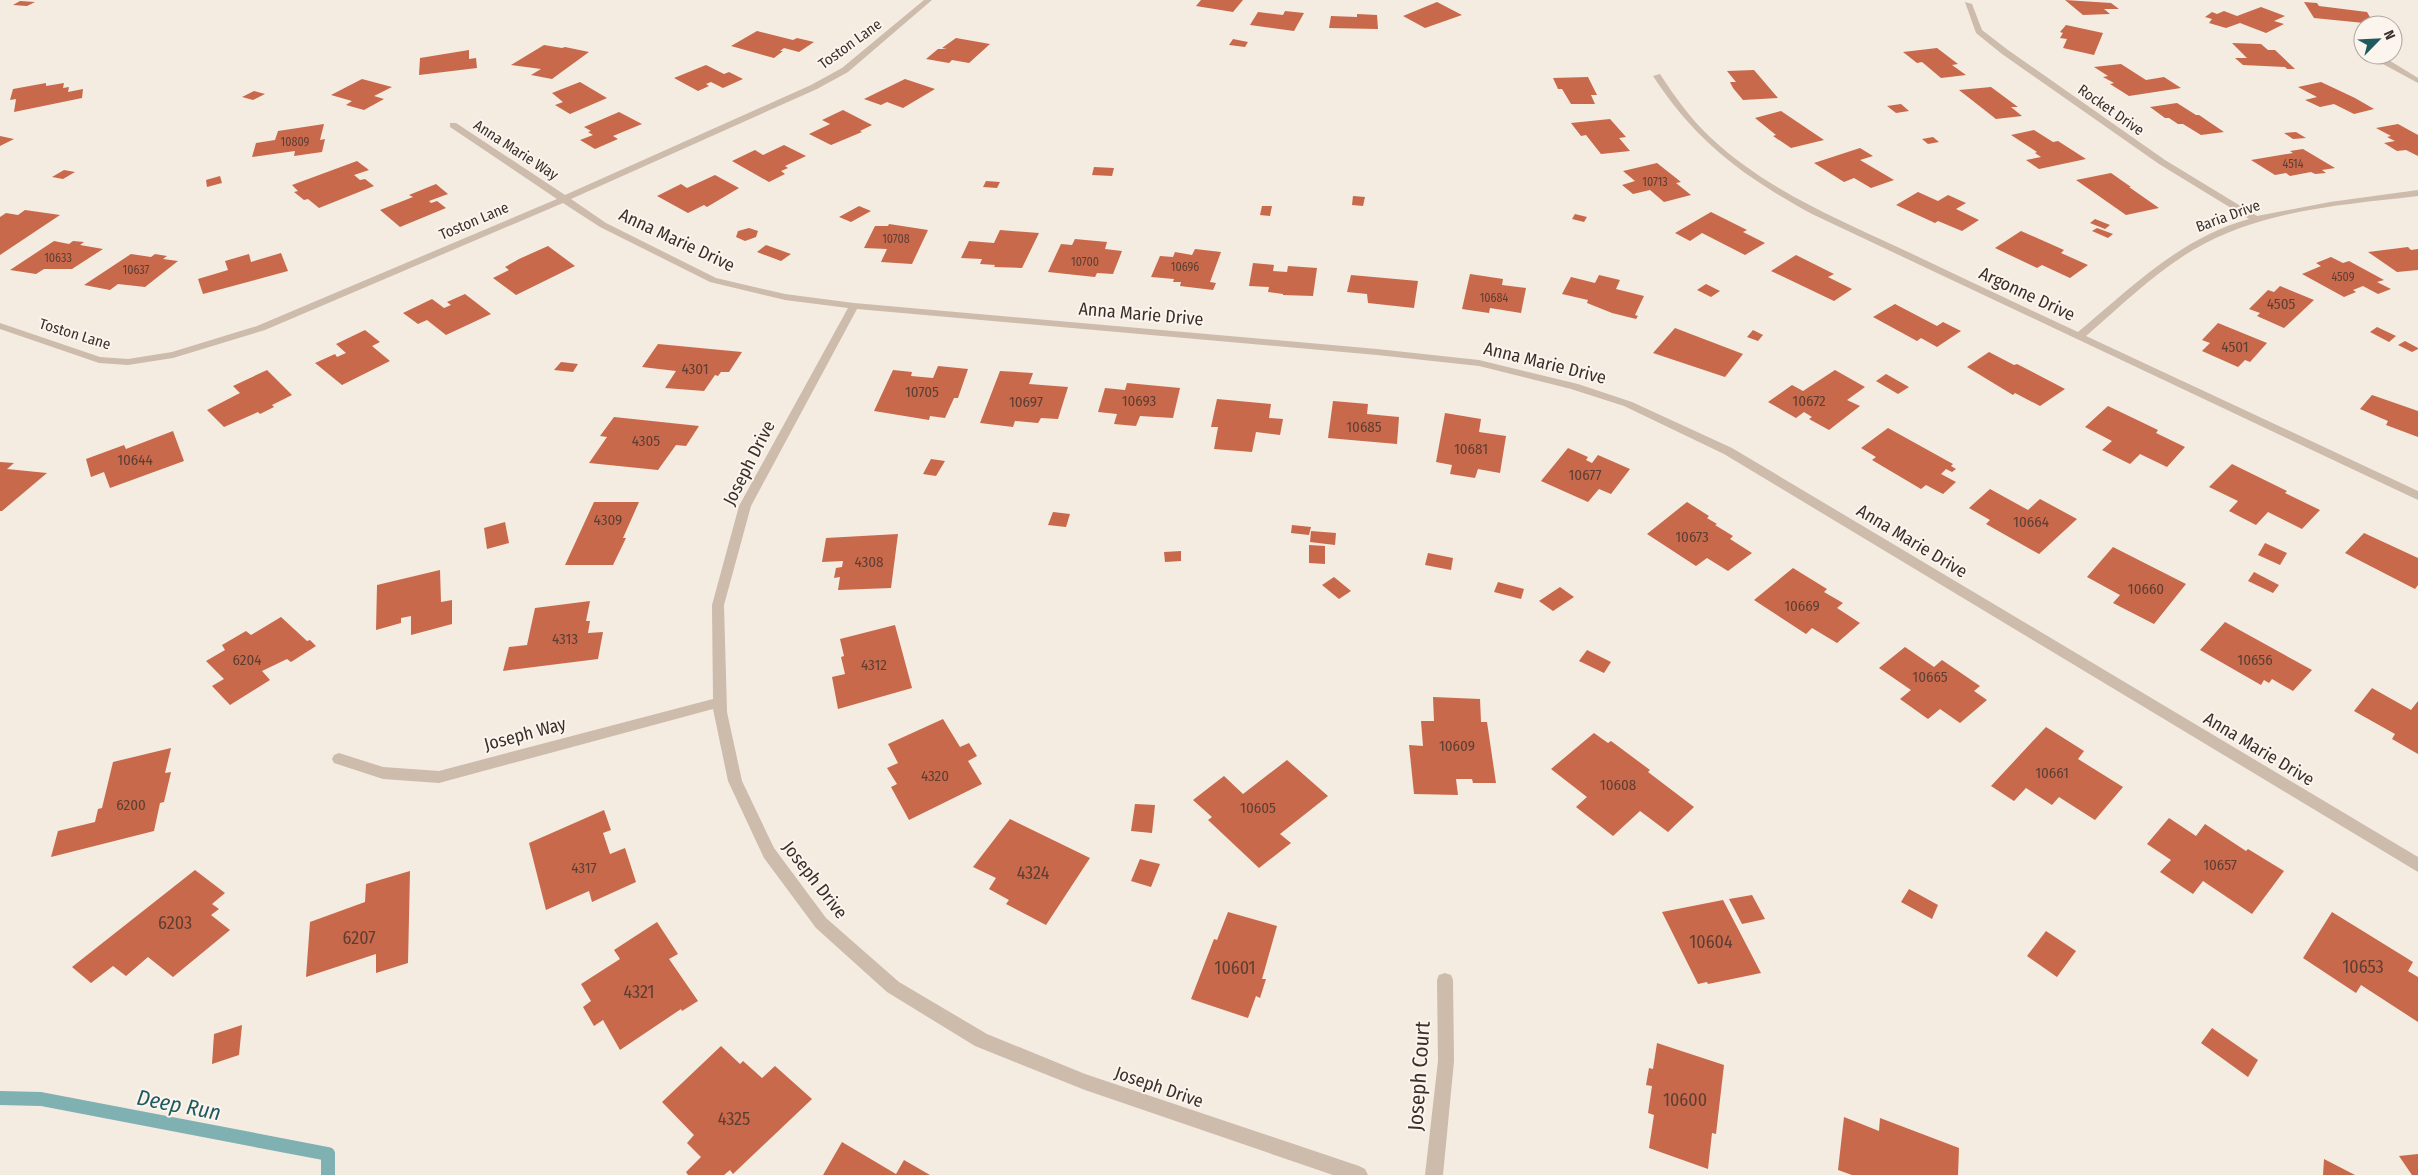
<svg xmlns="http://www.w3.org/2000/svg" width="2418" height="1175" font-family="'Fira Sans Condensed',sans-serif">
<style>
.lines{fill:none;stroke-linecap:round;stroke-linejoin:round}
.stream{stroke:#7fb0b2;stroke-width:14}
.building{fill:#c8694b}
.street{fill:#cdbbac;fill-rule:evenodd}
.labels{text-anchor:middle;dominant-baseline:central;stroke-width:4;stroke-linejoin:round;paint-order:stroke}
.far-number-label{font-size:12px;fill:#5e3e33}
.far-street-label{font-size:15px;fill:#3b302b;stroke:#fbf5ee}
.number-label{font-size:15px;fill:#5e3e33}
.street-label{font-size:18px;fill:#3b302b;stroke:#fbf5ee}
.near-number-label{font-size:18px;fill:#5e3e33}
.near-street-label{font-size:21px;fill:#3b302b;stroke:#fbf5ee}
.near-water-label{font-size:22px;font-style:italic;fill:#1f5a5e;stroke:#fbf5ee}
</style>
<rect width="100%" height="100%" fill="#f4ebe1"/>
<g class="lines">
<!-- stream -->
<path class="stream" d="M0,1098L41,1099L328,1154V1175"/>
</g>
<!-- building -->
<g class="building">
<path d="M1201,0H1243L1233,12L1196,6Z"/>
<path d="M2065,0L2111,3L2119,9H2104L2110,14L2083,15Z"/>
<path d="M20,1L35,2L27,6L13,5Z"/>
<path d="M1437,2L1462,15L1425,28L1403,16Z"/>
<path d="M2304,2L2317,3L2319,6L2367,12L2374,24L2314,18Z"/>
<path d="M2261,7L2285,16L2274,21L2284,24L2266,33L2240,23L2226,28L2209,23L2212,19L2205,17L2212,12L2217,14L2224,11L2237,16Z"/>
<path d="M1285,11L1304,13L1294,31L1250,25L1258,12L1283,15Z"/>
<path d="M1357,14L1377,15L1378,29L1329,28L1331,16L1357,17Z"/>
<path d="M2066,25L2103,33L2094,55L2063,48L2067,39L2060,38L2063,33L2060,32Z"/>
<path d="M757,31L793,40L797,38L814,42L799,52L784,48L780,51H783L774,58L731,46Z"/>
<path d="M956,38L990,44L969,63L952,60L949,63L926,59L938,49H947L942,48Z"/>
<path d="M1233,39L1248,42L1245,47L1229,45Z"/>
<path d="M2232,43L2261,44L2268,50H2275L2295,69H2287L2285,67L2243,65L2235,58H2247Z"/>
<path d="M544,45L562,48L565,47L589,52L552,79L531,75L541,69L511,65Z"/>
<path d="M1937,48L1958,64L1952,65L1966,75L1941,78L1922,62L1917,63L1903,52Z"/>
<path d="M469,50V59L476,58L477,68L419,75L420,58Z"/>
<path d="M2121,64L2146,80L2164,77L2181,88L2129,96L2110,84L2114,83L2103,77L2108,76L2094,67Z"/>
<path d="M706,65L724,74L729,72L743,79L723,88L711,82L706,84L709,86L698,91L674,78Z"/>
<path d="M1754,70L1778,98L1743,100L1733,88L1730,82H1736L1727,71Z"/>
<path d="M1588,77L1597,95H1591L1595,104H1571L1562,89H1558L1553,78Z"/>
<path d="M362,79L392,87L374,96L384,99L364,110L346,105L352,101L331,95Z"/>
<path d="M905,79L935,89L903,108L887,102L881,105L864,99Z"/>
<path d="M580,82L607,98L570,114L555,105L563,102L552,93Z"/>
<path d="M2321,82L2355,98L2374,109L2354,114L2334,104L2320,107L2305,100L2317,97L2298,87Z"/>
<path d="M46,83V86L64,83L63,88L69,87L68,92L83,89L82,98L14,112L16,99L10,100L13,89Z"/>
<path d="M1991,87L2018,107H2011L2022,116L1996,119L1959,90Z"/>
<path d="M254,91L265,94L253,100L242,97Z"/>
<path d="M2177,103L2196,115H2199L2224,132L2201,135L2183,124H2178L2169,118H2165L2150,107Z"/>
<path d="M1901,104L1909,111L1896,113L1887,106Z"/>
<path d="M843,110L872,125L860,131L862,132L831,145L809,134L830,124L822,120Z"/>
<path d="M1781,111L1824,140L1791,148L1773,136L1776,135L1755,118Z"/>
<path d="M619,112L642,124L613,136L618,139L595,149L580,140L593,135L588,132L591,131L584,127Z"/>
<path d="M1610,119L1626,137L1619,138L1630,151L1601,154L1586,135L1581,136L1571,123Z"/>
<path d="M324,124L320,140L325,139L322,152L294,156L295,151L252,157L256,143L275,140L278,131Z"/>
<path d="M2398,124L2418,135V156L2406,150L2397,151L2384,143L2395,141L2387,137L2391,136L2376,128Z"/>
<path d="M2034,130L2053,142L2058,141L2086,159L2039,169L2026,160L2041,157L2035,153L2037,152L2011,135Z"/>
<path d="M2296,132L2306,138L2293,139L2284,133Z"/>
<path d="M0,136L14,139L0,146Z"/>
<path d="M1933,137L1939,142L1928,144L1922,139Z"/>
<path d="M784,145L806,156L785,166L788,168L781,171L785,174L769,182L732,161L755,150L763,155Z"/>
<path d="M1860,148L1873,156L1860,160L1894,180L1871,188L1854,178L1844,182L1814,163Z"/>
<path d="M2303,149L2335,168L2322,170L2326,173L2315,174L2311,172L2290,176L2286,173L2275,175L2251,160L2293,153L2290,151Z"/>
<path d="M357,161L369,170L354,175L360,180L365,179L374,186L319,208L308,199L304,200L294,192L298,191L292,185Z"/>
<path d="M1657,163L1681,182L1676,183L1691,195L1664,202L1650,190L1633,194L1622,185L1635,181L1623,171Z"/>
<path d="M1094,167L1114,168L1112,176L1092,175Z"/>
<path d="M64,170L75,172L63,179L52,177Z"/>
<path d="M2111,173L2131,187H2129L2159,208L2126,215L2076,180Z"/>
<path d="M715,175L739,188L707,207L704,205L688,213L657,196L681,184L687,188Z"/>
<path d="M220,176L222,183L207,187L206,180Z"/>
<path d="M986,181L1000,182L997,188L983,187Z"/>
<path d="M436,184L448,194L429,201L431,203L437,201L446,208L400,227L380,210L413,197L409,195Z"/>
<path d="M1918,192L1938,201L1948,195L1966,203L1956,209L1979,220L1962,231L1938,221L1935,223L1896,205Z"/>
<path d="M1353,196L1365,197L1363,206L1352,205Z"/>
<path d="M859,206L871,211L851,222L839,217Z"/>
<path d="M1262,206H1272L1270,216L1260,215Z"/>
<path d="M25,210L60,215L0,255V217L6,213L18,215Z"/>
<path d="M1711,212L1747,230L1743,232L1765,243L1745,255L1702,233L1690,241L1675,233Z"/>
<path d="M1575,214L1587,217L1584,222L1572,219Z"/>
<path d="M2095,219L2110,225L2105,229L2090,223Z"/>
<path d="M889,224L928,230L912,264L881,262L887,249L864,248L875,226H888Z"/>
<path d="M749,228L758,231L756,237L745,241L736,237L738,231Z"/>
<path d="M2097,228L2113,234L2108,238L2092,231Z"/>
<path d="M1000,230L1039,233L1022,268L994,267L995,265L980,264L982,259L961,258L969,241L994,243Z"/>
<path d="M2021,231L2064,250L2061,253L2088,265L2070,278L2042,265L2037,268L1995,248Z"/>
<path d="M1075,239L1107,242L1105,249L1122,251L1113,274L1097,273L1095,277L1048,272L1061,244L1072,245Z"/>
<path d="M54,241L69,244L73,241L84,242L80,245L103,249L72,269H44L36,274L10,270Z"/>
<path d="M766,245L791,254L781,261L757,252Z"/>
<path d="M548,246L575,266L516,295L493,278L509,270L505,267L519,259Z"/>
<path d="M2408,247L2411,250L2418,249V270L2397,272L2368,252Z"/>
<path d="M1195,249L1221,252L1210,282L1216,283L1213,290L1180,286L1181,282H1173L1174,279L1151,277L1160,256L1173,257L1175,252L1192,255Z"/>
<path d="M281,253L288,271L203,294L198,279L228,270L225,261L249,254L251,262Z"/>
<path d="M131,254L151,257L155,254L167,256L163,259L178,261L145,287L118,284L110,290L84,285Z"/>
<path d="M1796,255L1834,274L1828,277L1852,289L1834,301L1771,271Z"/>
<path d="M2331,257L2343,263L2349,261L2384,280L2377,282L2391,289L2378,294L2363,286L2353,290L2356,292L2344,297L2302,274L2321,266L2316,263Z"/>
<path d="M1253,263L1274,265L1273,271L1287,272L1288,266L1317,268L1313,296L1283,295V294L1268,292L1269,287L1249,286Z"/>
<path d="M1470,274L1503,279L1502,285L1526,288L1521,313L1490,308L1489,313L1462,309Z"/>
<path d="M1351,275L1418,281L1414,308L1368,303L1367,294L1347,292Z"/>
<path d="M1599,275L1620,280L1616,289L1644,296L1635,315L1638,316L1636,319L1612,313L1587,303L1588,300L1562,294L1571,277L1595,283Z"/>
<path d="M1706,284L1720,291L1711,297L1697,290Z"/>
<path d="M2280,286L2314,300L2284,328L2257,316L2260,313L2249,309L2268,290L2274,292Z"/>
<path d="M465,294L491,314L446,335L427,320L418,324L403,313L432,299L444,308L451,305L447,302Z"/>
<path d="M1895,304L1937,326L1943,322L1961,331L1937,347L1921,338L1917,341L1873,317Z"/>
<path d="M2218,323L2267,343L2250,362L2245,360L2238,367L2202,351L2210,343L2202,340Z"/>
<path d="M2377,327L2396,336L2389,342L2370,332Z"/>
<path d="M1675,328L1743,354L1725,377L1653,353Z"/>
<path d="M365,330L380,342L372,346L390,361L342,385L315,363L335,354L337,357L346,353L336,344Z"/>
<path d="M1753,330L1763,335L1758,341L1747,337Z"/>
<path d="M2405,341L2418,348V349L2412,352L2398,345Z"/>
<path d="M658,344L742,352L729,372H721L718,376L715,375L704,391L665,388L676,371L642,367Z"/>
<path d="M1989,352L2014,365L2017,364L2065,389L2040,406L2015,393L2013,395L1967,367Z"/>
<path d="M561,362L578,364L573,372L554,370Z"/>
<path d="M938,366L968,369L958,398H954L945,418L930,416L929,420L874,411L893,370L912,372L911,376L933,378Z"/>
<path d="M267,370L292,395L272,405L274,407L260,414L258,412L224,427L207,410L240,393L233,386Z"/>
<path d="M1835,370L1865,387L1847,400L1860,406L1829,430L1809,419L1812,417L1804,412L1796,418L1768,402L1792,385L1803,391Z"/>
<path d="M1000,371L1033,373L1029,384L1068,387L1058,419L1041,418L1038,423L1015,421L1013,427L980,423Z"/>
<path d="M1886,374L1909,387L1898,394L1876,381Z"/>
<path d="M1127,383L1180,388L1173,418L1140,416L1136,426L1114,424L1117,414L1098,412L1105,388L1125,390Z"/>
<path d="M2372,395L2418,411V437L2386,425L2388,421L2360,409Z"/>
<path d="M1217,399L1271,404L1269,418L1283,419L1280,435L1256,432L1252,452L1214,449L1218,427H1211Z"/>
<path d="M1333,401L1368,404L1367,414L1399,417L1397,444L1328,438Z"/>
<path d="M2108,406L2158,430L2156,433L2185,447L2167,467L2140,454L2130,464L2102,450L2112,441L2085,427Z"/>
<path d="M1445,413L1481,419L1479,432L1506,436L1500,473L1478,469L1475,478L1450,474L1452,465L1436,462Z"/>
<path d="M614,417L699,426L686,446L676,445L658,470L589,463L607,437L600,436Z"/>
<path d="M1888,428L1953,464L1951,466L1956,469L1952,472L1946,469L1941,474L1956,482L1943,494L1926,485L1921,489L1872,460L1876,457L1861,448Z"/>
<path d="M173,431L184,461L110,488L104,472L91,477L86,459L124,445L126,449Z"/>
<path d="M1568,448L1588,457L1586,460L1592,463L1598,455L1630,469L1611,494L1599,489L1588,502L1541,481Z"/>
<path d="M931,459L945,461L936,476L923,474Z"/>
<path d="M0,462L14,463L7,469L47,473L2,511H0Z"/>
<path d="M2232,464L2287,491L2285,493L2320,510L2302,529L2268,512L2256,525L2229,511L2238,501L2209,487Z"/>
<path d="M1990,489L2028,510L2040,499L2077,519L2039,554L1986,524L1990,520L1969,508Z"/>
<path d="M594,502H639L623,538H626L613,565H565Z"/>
<path d="M1687,502L1709,516L1707,518L1717,524L1715,525L1733,536L1730,539L1752,553L1728,571L1707,558L1696,566L1647,534Z"/>
<path d="M1053,512L1070,514L1066,527L1048,525Z"/>
<path d="M505,522L509,543L487,549L484,528Z"/>
<path d="M1292,525L1311,527L1309,535L1291,533Z"/>
<path d="M1311,531L1336,533L1335,545L1310,542Z"/>
<path d="M2364,533L2418,558V585L2415,589L2345,553Z"/>
<path d="M898,534L891,588L838,590L840,577L834,578L836,568L842,567L843,561L822,562L826,538Z"/>
<path d="M2265,543L2287,553L2280,565L2258,555Z"/>
<path d="M1309,545L1325,546V564L1309,563Z"/>
<path d="M2113,547L2186,584L2154,624L2113,603L2120,595L2087,577Z"/>
<path d="M1181,551V561L1165,562L1164,552Z"/>
<path d="M1428,553L1453,558L1451,570L1425,565Z"/>
<path d="M1793,568L1827,589L1824,592L1843,603L1837,608L1860,623L1837,643L1812,628L1806,634L1754,600Z"/>
<path d="M440,570L441,602L452,600V624L411,635V616L401,618V623L376,630L377,585Z"/>
<path d="M2254,572L2279,585L2273,593L2248,581Z"/>
<path d="M1334,577L1351,591L1339,599L1322,585Z"/>
<path d="M1498,582L1524,589L1521,599L1494,592Z"/>
<path d="M1560,587L1574,597L1553,611L1539,601Z"/>
<path d="M590,601L586,621H590L588,633L603,632L598,659L503,671L509,647L527,645L535,608Z"/>
<path d="M281,617L307,641L310,640L316,646L291,662L287,659L262,671L270,680L230,705L212,686L224,679L206,661L225,650L222,645L246,631L251,635Z"/>
<path d="M2225,622L2312,670L2293,691L2272,679L2269,683L2264,680L2261,685L2200,650Z"/>
<path d="M895,625L912,688L838,709L832,677L845,674L841,657L844,656L840,639Z"/>
<path d="M1905,647L1934,667L1942,660L1980,686L1974,691L1987,700L1960,723L1940,709L1928,719L1900,699L1911,690L1879,668Z"/>
<path d="M1587,650L1611,662L1604,673L1579,661Z"/>
<path d="M2372,688L2411,710L2418,701V754L2392,739L2395,734L2354,711Z"/>
<path d="M1433,697L1480,699L1481,722H1487L1496,783H1473L1472,779H1456L1458,795L1414,794L1409,745L1423,746L1421,721H1434Z"/>
<path d="M943,719L960,747L969,743L977,756L968,761L982,784L909,820L891,787L897,784L887,768L898,763L888,744Z"/>
<path d="M2046,727L2084,751L2078,759L2123,787L2095,820L2059,797L2052,805L2026,788L2014,801L1991,786Z"/>
<path d="M1594,733L1608,743L1611,741L1650,770L1648,772L1694,807L1668,832L1640,811L1613,836L1576,807L1587,797L1551,769Z"/>
<path d="M171,748L165,773L171,772L164,802L160,803L154,831L51,857L58,831L95,822L98,809L102,808L113,762Z"/>
<path d="M1287,760L1328,796L1280,834L1291,843L1259,868L1208,820L1212,817L1193,800L1224,776L1243,794Z"/>
<path d="M1135,804L1155,805L1152,833L1131,831Z"/>
<path d="M604,810L611,830L603,833L610,854L625,848L636,882L592,902L589,891L546,910L529,843Z"/>
<path d="M2169,818L2196,836L2205,824L2246,851L2248,849L2284,871L2252,914L2203,881L2193,894L2160,872L2171,860L2147,844Z"/>
<path d="M1010,819L1090,858L1046,925L1006,904L1009,900L989,889L996,878L973,867Z"/>
<path d="M1140,859L1160,864L1151,887L1131,881Z"/>
<path d="M195,870L225,893L212,904L219,909L211,915L230,930L173,977L148,957L126,976L113,966L91,983L72,967Z"/>
<path d="M410,871L408,963L376,973V954L306,977L310,922L365,902L366,884Z"/>
<path d="M1909,889L1938,905L1932,919L1901,902Z"/>
<path d="M1752,895L1765,919L1742,924L1729,899Z"/>
<path d="M1723,900L1761,973L1708,984L1707,982L1698,984L1662,912Z"/>
<path d="M1228,912L1277,926L1262,979H1266L1260,998L1256,996L1248,1018L1191,999L1214,939L1217,940Z"/>
<path d="M2332,912L2413,962L2408,971L2418,977V1022L2361,985L2356,993L2303,958Z"/>
<path d="M657,922L678,954L669,959L698,1001L682,1011L681,1009L620,1050L603,1020L594,1026L583,1007L591,1001L581,984L620,959L614,950Z"/>
<path d="M2046,931L2076,951L2057,977L2027,956Z"/>
<path d="M242,1025L239,1055L212,1064L214,1034Z"/>
<path d="M2212,1028L2258,1060L2248,1077L2201,1043Z"/>
<path d="M1657,1043L1724,1065L1716,1134L1712,1133L1708,1169L1649,1148L1654,1115L1648,1113L1652,1086L1646,1085L1649,1068L1653,1069Z"/>
<path d="M721,1046L740,1064L743,1061L762,1078L775,1066L812,1099L733,1174L730,1170L724,1175H688L686,1172L701,1157L687,1143L694,1135L662,1102Z"/>
<path d="M1844,1117L1879,1131L1880,1118L1959,1148L1958,1175H1852L1838,1170Z"/>
<path d="M842,1142L896,1174L904,1160L930,1175H823Z"/>
<path d="M2418,1154V1175H2412L2399,1156Z"/>
<path d="M2324,1159L2355,1175H2323Z"/>
</g>
<g class="lines">
<!-- street -->
<g class="street">
<path d="M924,0H932L848,72L817,89L571,199L606,223L716,278L785,294L854,303L1377,349L1479,360L1578,384L1632,402L1732,448L2418,857V872L1724,454L1624,406L1571,389L1479,366L1377,355L857,309L751,506L724,605L727,712L742,781L774,848L826,918L899,982L987,1034L1085,1074L1359,1166L1365,1169L1368,1175H1333L1085,1090L975,1046L887,992L816,928L764,858L728,781L713,709L439,783L383,779L334,763L332,759L334,755L339,753L383,767L439,771L713,699L712,605L739,506L848,308L785,300L710,282L600,227L563,203L265,330L173,358L128,365L99,363L0,329V323L100,357L128,359L172,352L257,326L557,199L450,127V123H456L565,195L811,85L842,68Z"/>
<path d="M1965,2L1972,4L1982,30L2008,50L2165,160L2257,216L2330,202L2418,190V196C2341,205 2261,210 2193,250C2154,273 2121,306 2086,336L2418,491V500L1812,214C1743,176 1697,143 1653,76L1660,74C1675,97 1690,118 1710,137C1765,189 1837,219 1906,251C1963,278 2020,305 2078,332C2131,288 2180,238 2249,219L2159,164L2002,54L1976,33Z"/>
<path d="M2381,59H2387L2418,78V83L2381,63Z"/>
<path d="M1445,973L1451,975L1453,980L1454,1061L1443,1175H1425L1438,1061L1437,980L1439,975Z"/>
</g>
</g>
<g class="labels">
<!-- far-number labels -->
<g class="far-number-label">
<text x="295" y="142">10809</text>
<text x="2293" y="164">4514</text>
<text x="1655" y="182">10713</text>
<text x="896" y="239">10708</text>
<text x="58" y="258">10633</text>
<text x="1085" y="262">10700</text>
<text x="1185" y="267">10696</text>
<text x="136" y="270">10637</text>
<text x="2343" y="277">4509</text>
<text x="1494" y="298">10684</text>
</g>
<!-- far-street labels -->
<g class="far-street-label">
<text transform="translate(850 44) rotate(-36)">Toston Lane</text>
<text transform="translate(2111 110) rotate(35)">Rocket Drive</text>
<text transform="translate(516 150) rotate(33)">Anna Marie Way</text>
<text transform="translate(2228 216) rotate(-20)">Baria Drive</text>
<text transform="translate(474 221) rotate(-23)">Toston Lane</text>
<text transform="translate(75 334) rotate(17)">Toston Lane</text>
</g>
<!-- number labels -->
<g class="number-label">
<text x="2281" y="304">4505</text>
<text x="2235" y="347">4501</text>
<text x="695" y="369">4301</text>
<text x="922" y="392">10705</text>
<text x="1139" y="401">10693</text>
<text x="1809" y="401">10672</text>
<text x="1026" y="402">10697</text>
<text x="1364" y="427">10685</text>
<text x="646" y="441">4305</text>
<text x="1471" y="449">10681</text>
<text x="135" y="460">10644</text>
<text x="1585" y="475">10677</text>
<text x="608" y="520">4309</text>
<text x="2031" y="522">10664</text>
<text x="1692" y="537">10673</text>
<text x="869" y="562">4308</text>
<text x="2146" y="589">10660</text>
<text x="1802" y="606">10669</text>
<text x="565" y="639">4313</text>
<text x="247" y="660">6204</text>
<text x="2255" y="660">10656</text>
<text x="874" y="665">4312</text>
<text x="1930" y="677">10665</text>
<text x="1457" y="746">10609</text>
<text x="2052" y="773">10661</text>
<text x="935" y="776">4320</text>
<text x="1618" y="785">10608</text>
<text x="131" y="805">6200</text>
<text x="1258" y="808">10605</text>
<text x="2220" y="865">10657</text>
<text x="584" y="868">4317</text>
</g>
<!-- street labels -->
<g class="street-label">
<text transform="translate(677 240) rotate(25)">Anna Marie Drive</text>
<text transform="translate(2027 294) rotate(25)">Argonne Drive</text>
<text transform="translate(1141 314) rotate(5)">Anna Marie Drive</text>
<text transform="translate(1545 363) rotate(14)">Anna Marie Drive</text>
<text transform="translate(749 463) rotate(-63)">Joseph Drive</text>
<text transform="translate(1912 541) rotate(31)">Anna Marie Drive</text>
<text transform="translate(525 734) rotate(-15)">Joseph Way</text>
<text transform="translate(2259 749) rotate(31)">Anna Marie Drive</text>
<text transform="translate(815 880) rotate(52)">Joseph Drive</text>
<text transform="translate(1159 1087) rotate(19)">Joseph Drive</text>
</g>
<!-- near-number labels -->
<g class="near-number-label">
<text x="1033" y="873">4324</text>
<text x="175" y="923">6203</text>
<text x="359" y="938">6207</text>
<text x="1711" y="942">10604</text>
<text x="2363" y="967">10653</text>
<text x="1235" y="968">10601</text>
<text x="639" y="992">4321</text>
<text x="1685" y="1100">10600</text>
<text x="734" y="1119">4325</text>
</g>
<!-- near-street labels -->
<g class="near-street-label">
<text transform="translate(1419 1076) rotate(-86)">Joseph Court</text>
</g>
<!-- near-water labels -->
<g class="near-water-label">
<text transform="translate(179 1105) rotate(11)">Deep Run</text>
</g>
</g>
<!-- north arrow -->
<g transform="translate(2378 40) rotate(66)"><circle r="24" fill="#fbf5ee" stroke="#aea6a0"/>
<path d="M0-4L9 19L0 12L-9 19Z" fill="#1f5a5e"/>
<text y="-8" font-size="14" font-weight="bold" text-anchor="middle" fill="#3b302b">N</text>
</g>
</svg>
